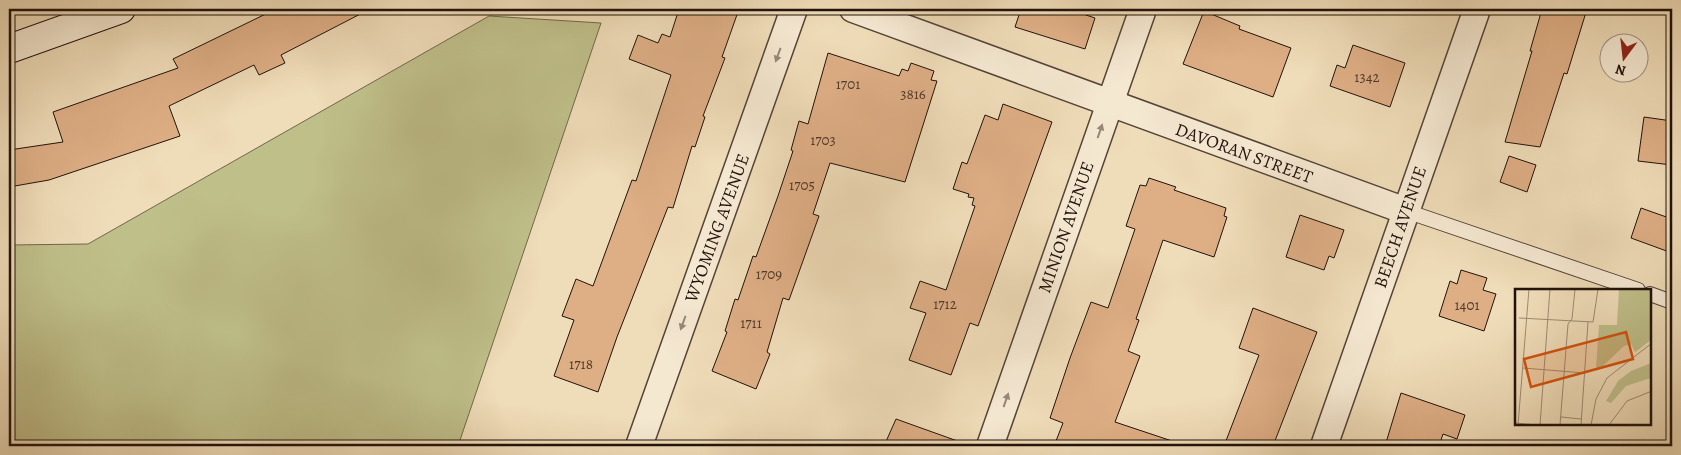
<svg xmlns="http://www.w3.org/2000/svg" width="1681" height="455" font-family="Alegreya,serif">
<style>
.green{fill:#bfbf8a;stroke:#70684b}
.building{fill:#deae85;stroke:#21120c}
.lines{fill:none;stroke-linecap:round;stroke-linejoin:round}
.lane-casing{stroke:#544437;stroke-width:16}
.street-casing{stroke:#544437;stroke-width:29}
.secondary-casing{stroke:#21120c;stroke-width:30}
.lane{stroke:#f5e8d1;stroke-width:14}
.street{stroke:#f5e8d1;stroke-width:26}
.secondary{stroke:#f5e8d1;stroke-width:28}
.oneway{fill:#968878}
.labels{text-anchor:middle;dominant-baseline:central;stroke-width:4;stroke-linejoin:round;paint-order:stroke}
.number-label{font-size:15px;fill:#50392a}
.street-label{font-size:18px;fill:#21120c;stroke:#f5e8d1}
.inset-road{fill:none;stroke:#9d8b73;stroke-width:1}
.view{fill:#d4520c;fill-opacity:0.15;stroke:#d4520c;stroke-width:2.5}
.inset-edge{fill:none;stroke:#21120c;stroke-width:2.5}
</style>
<rect width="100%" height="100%" fill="#efdcb8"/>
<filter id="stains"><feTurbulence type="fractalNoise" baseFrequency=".004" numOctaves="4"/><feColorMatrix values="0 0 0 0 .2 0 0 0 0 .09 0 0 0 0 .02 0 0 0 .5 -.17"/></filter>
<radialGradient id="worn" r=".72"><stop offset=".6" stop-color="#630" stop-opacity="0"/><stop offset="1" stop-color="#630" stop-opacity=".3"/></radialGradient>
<!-- green -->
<path class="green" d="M489,16L601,23L458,446H9V245L88,244Z"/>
<!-- building -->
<g class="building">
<path d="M276,9H370L281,55L285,63L259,75L254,65L169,106L180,136L49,180L9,187V150L63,142L53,112L178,68L173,59Z"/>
<path d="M679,9H739L722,57L725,58L703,116L705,117L695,147L692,146L673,208L668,207L617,337L598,392L554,376L574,320L562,316L576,279L593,286L632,180L636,181L671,75L629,59L638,35L658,43L662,34L670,37Z"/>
<path d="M1021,9H1068L1095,18L1085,49L1015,27Z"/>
<path d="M1542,9H1587L1567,74L1564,73L1540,147L1505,142L1532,51H1530Z"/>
<path d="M1204,11L1240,26L1239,29L1291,48L1273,97L1183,64Z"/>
<path d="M1353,45L1405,63L1390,107L1330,86L1337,65L1345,68Z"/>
<path d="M828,53L899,76L902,69L908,71L911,63L934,71L931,80L937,81L905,182L830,163L813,214L819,216L789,300L783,298L767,352L770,354L756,389L712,371L727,332L725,331L735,299L738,300L753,256L756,257L778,196L793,151L791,150L799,121L808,124Z"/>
<path d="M1003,104L1052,122L978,326L970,323L951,375L909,360L926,313L910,308L920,281L946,290L975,206L972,205L974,198L968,197L969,194L953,189L962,162L967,164L985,115L998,120Z"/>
<path d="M1644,117L1672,121V165L1638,161Z"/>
<path d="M1509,156L1536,165L1527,192L1500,182Z"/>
<path d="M1149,178L1176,187L1174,190L1226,208L1224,216L1227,217L1214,257L1163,240L1136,319L1139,320L1128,351L1140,356L1115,422L1175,442V446H1054L1063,423L1050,418L1070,358L1091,302L1108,308L1135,229L1126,226L1140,185L1146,186Z"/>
<path d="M1641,208L1672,219V253L1631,238Z"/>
<path d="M1300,215L1344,230L1334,258L1329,256L1324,270L1286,257Z"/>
<path d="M1461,270L1487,278L1483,290L1496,294L1484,331L1439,316L1450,281L1457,284Z"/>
<path d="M1253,308L1317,332L1273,446H1224L1259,355L1239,348Z"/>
<path d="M1401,393L1465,415L1457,439L1443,434L1439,446H1385Z"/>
<path d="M896,419L963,443V446H884Z"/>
</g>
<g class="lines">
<!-- lane casing -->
<g class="lane-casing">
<g id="lane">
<path d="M1406,211L1638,290"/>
<path d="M1650,294L1672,302"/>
</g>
</g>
<!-- street casing -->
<g class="street-casing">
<g id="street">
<path d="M853,9L1406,211"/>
<path d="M639,446L794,9"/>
<path d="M990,446L1143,9"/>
<path d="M1324,446L1477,9"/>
</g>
</g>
<!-- secondary casing -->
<g class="secondary-casing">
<path id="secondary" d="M9,49L121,9"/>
</g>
<!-- lane -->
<use href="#lane" class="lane"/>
<!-- street -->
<use href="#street" class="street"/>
<!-- secondary -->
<use href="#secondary" class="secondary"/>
</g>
<!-- one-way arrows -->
<defs><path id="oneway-solid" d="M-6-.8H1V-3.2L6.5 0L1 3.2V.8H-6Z" transform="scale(1.25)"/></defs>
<g class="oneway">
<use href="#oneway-solid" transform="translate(778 55) rotate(110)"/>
<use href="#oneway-solid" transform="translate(1100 131) rotate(-71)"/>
<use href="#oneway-solid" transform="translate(683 323) rotate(110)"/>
<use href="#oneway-solid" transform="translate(1006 400) rotate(-71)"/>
</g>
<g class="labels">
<!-- number labels -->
<g class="number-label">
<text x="1367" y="77">1342</text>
<text x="848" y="84">1701</text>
<text x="913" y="94">3816</text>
<text x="823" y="140">1703</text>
<text x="802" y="185">1705</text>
<text x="769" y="274">1709</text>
<text x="945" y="304">1712</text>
<text x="1467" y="305">1401</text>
<text x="751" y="323">1711</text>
<text x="581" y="364">1718</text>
</g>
<!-- street labels -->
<g class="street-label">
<text transform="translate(1244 153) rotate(20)">DAVORAN STREET</text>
<text transform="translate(1066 227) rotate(-71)">MINION AVENUE</text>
<text transform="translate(1400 227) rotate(-71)">BEECH AVENUE</text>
<text transform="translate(717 228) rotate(-70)">WYOMING AVENUE</text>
</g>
</g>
<!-- overview -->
<g transform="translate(1515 289)">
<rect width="136" height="136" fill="#efdcb8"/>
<path d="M104,0H136V51L120,63L116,55L109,57L88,77L81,79L84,36H102ZM136,74V89L111,97L96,114L91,112L103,92L116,82Z" fill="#bfbf8a"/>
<path class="inset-road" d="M4,29L78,33L83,0M8,79L70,84M46,128L66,130M0,134L21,136M3,136L14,0M25,136L35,0M45,136L53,35L57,30L60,0M66,136L73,33M76,136L81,110L92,89L137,54M94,136L112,112L137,102"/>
<path class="view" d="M111,43L118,70L16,98L9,70Z"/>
<rect width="136" height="136" class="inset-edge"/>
</g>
<!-- margin -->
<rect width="1681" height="455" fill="none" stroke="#efdcb8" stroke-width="30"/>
<rect x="10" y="10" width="1661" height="435" fill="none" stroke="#21120c" stroke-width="2.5"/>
<rect x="15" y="15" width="1651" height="425" fill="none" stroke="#21120c"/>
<!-- north arrow -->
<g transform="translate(1624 58) rotate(195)"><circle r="24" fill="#f5e8d1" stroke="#a09282"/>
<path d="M0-4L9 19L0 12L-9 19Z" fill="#8f2418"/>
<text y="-8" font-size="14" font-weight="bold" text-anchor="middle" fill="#21120c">N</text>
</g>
<rect width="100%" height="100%" filter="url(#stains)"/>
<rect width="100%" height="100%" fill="url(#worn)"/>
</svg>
